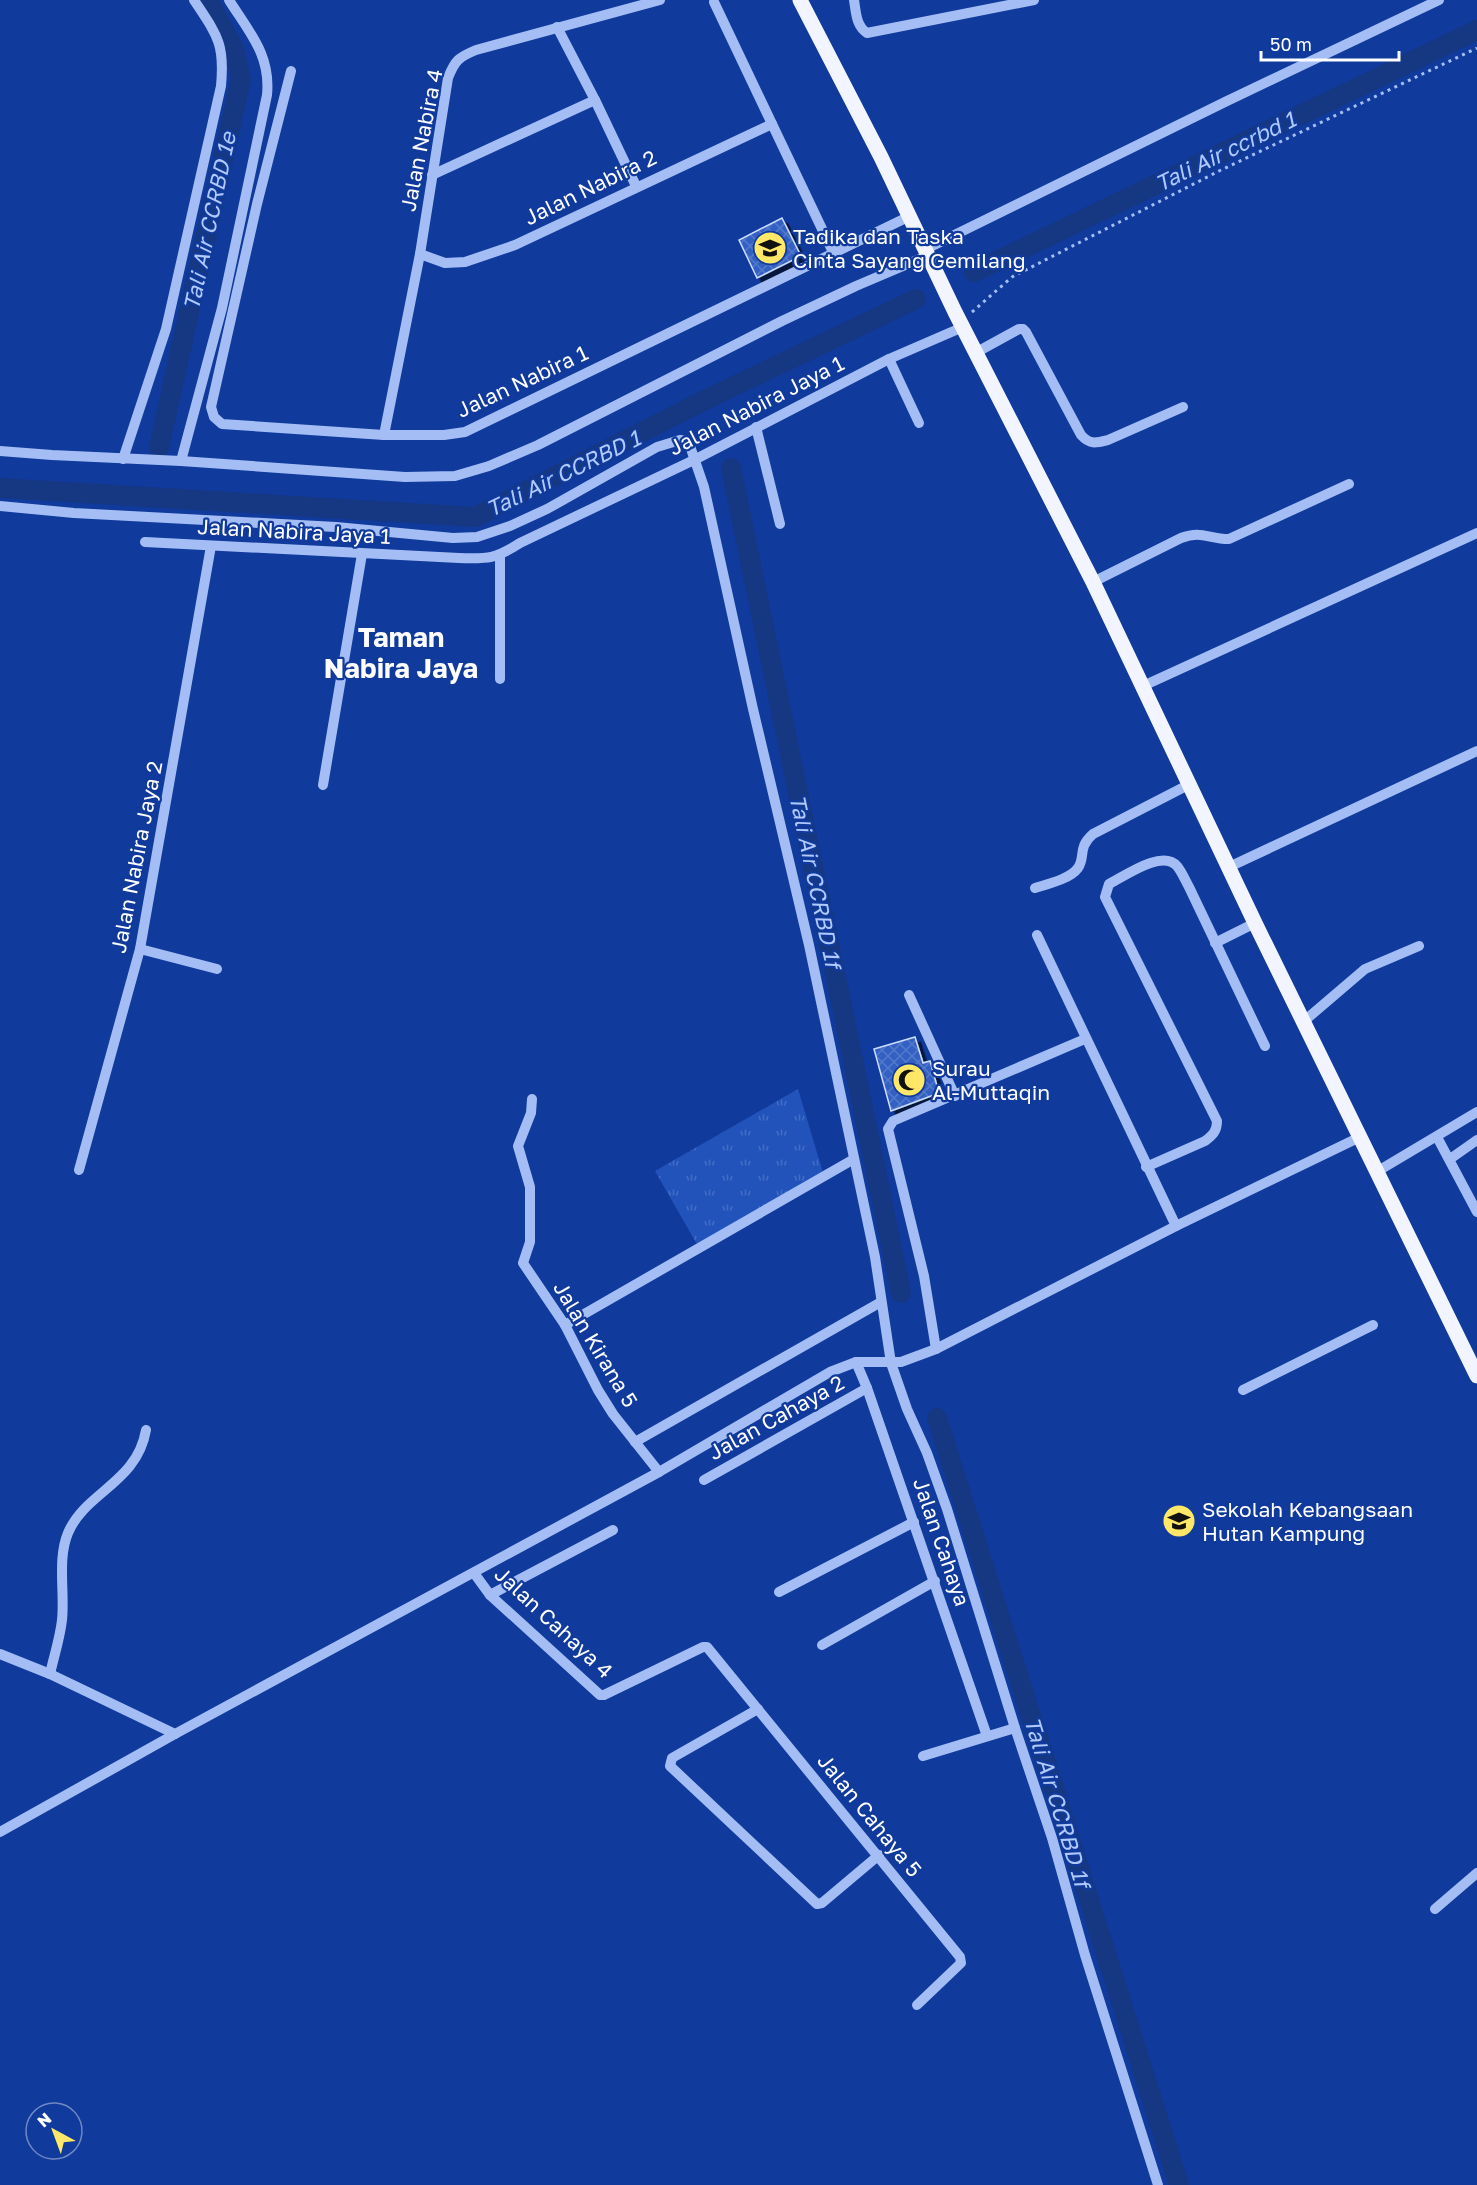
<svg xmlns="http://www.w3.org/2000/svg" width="1477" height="2185" font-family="'Golos Text',sans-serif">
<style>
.grass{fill:url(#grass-tufts)}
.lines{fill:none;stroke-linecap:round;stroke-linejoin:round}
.canal{stroke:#163782;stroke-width:20}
.building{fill:url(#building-cross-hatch);stroke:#cdddfe;stroke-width:1.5;filter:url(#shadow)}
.path{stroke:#a4bef5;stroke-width:3;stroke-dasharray:3 4.5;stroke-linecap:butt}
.minor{stroke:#a4bef5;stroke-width:10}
.major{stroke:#f2f5ff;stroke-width:15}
.labels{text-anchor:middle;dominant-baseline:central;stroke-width:4.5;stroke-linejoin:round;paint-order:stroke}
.street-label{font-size:21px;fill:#fff;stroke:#103a9c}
.poi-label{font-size:21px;fill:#fff;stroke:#103a9c;text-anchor:start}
.water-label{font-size:22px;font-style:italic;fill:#b1c9fb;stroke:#103a9c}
.district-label{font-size:27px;font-weight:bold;fill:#fff;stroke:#103a9c}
</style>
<defs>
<pattern id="grass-tufts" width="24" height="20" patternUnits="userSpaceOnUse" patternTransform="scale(1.5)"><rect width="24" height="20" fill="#2253bb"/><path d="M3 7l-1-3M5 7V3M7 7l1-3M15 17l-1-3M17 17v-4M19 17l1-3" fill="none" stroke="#436dc5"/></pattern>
<pattern id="building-cross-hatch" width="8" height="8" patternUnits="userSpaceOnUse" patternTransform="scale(1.5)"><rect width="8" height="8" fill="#3461c3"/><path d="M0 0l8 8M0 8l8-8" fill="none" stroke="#5279cc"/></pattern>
<filter id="shadow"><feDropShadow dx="5.5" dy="5.5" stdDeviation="0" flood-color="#0009"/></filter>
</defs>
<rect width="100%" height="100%" fill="#103a9c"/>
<!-- grass -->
<path class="grass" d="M798,1089L823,1173L698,1246L655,1171Z"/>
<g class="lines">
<!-- canal -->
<g class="canal">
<path d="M974,272L1477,30"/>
<path d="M159,447L241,79L234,49L208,0"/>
<path d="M731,468L901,1293"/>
<path d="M0,488L475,517L707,399L916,299"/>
<path d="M937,1418L1179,2185"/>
</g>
</g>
<!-- building -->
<g class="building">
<path d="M782,218L801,256L757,278L739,240Z"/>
<path d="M915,1037L923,1063L930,1061L939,1093L891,1111L874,1049Z"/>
</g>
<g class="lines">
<!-- path -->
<path class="path" d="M972,312L1012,277L1219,171L1477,48"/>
<!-- minor -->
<g class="minor">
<path d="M854,0C856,12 856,26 867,33L1034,0"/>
<path d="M714,2L833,252"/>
<path d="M557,27L595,100L636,186"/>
<path d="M291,71L257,204L211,407L214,417L222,424L384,435H444L465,432L910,216"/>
<path d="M432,175L595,100"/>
<path d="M926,249L1227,101L1439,0"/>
<path d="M420,254L445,263L465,262L515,245L772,124"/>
<path d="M977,352L1019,329H1023L1026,332L1081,435C1090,445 1096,443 1108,440L1183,407"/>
<path d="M889,359L919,423"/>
<path d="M756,427L780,524"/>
<path d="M384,435L420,254L448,78C455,60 459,57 476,50L660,0"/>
<path d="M0,451L52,455L181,461L405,477L455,476L489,466L538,445L782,321L856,286L929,255"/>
<path d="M123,459L166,329L221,86C225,43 217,35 194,0"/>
<path d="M181,461L222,308L267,95C271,55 249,32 229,0"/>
<path d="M0,506L74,513L336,527L453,538L477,537L510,526L547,509L657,447L680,440L685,441L690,446L704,487L753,709L809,945L875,1257L891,1363L907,1409L927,1453L947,1509L1015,1728L1052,1838L1085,1955L1158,2185"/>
<path d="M145,542L459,558C489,559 495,559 520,543L696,459L889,359L963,327"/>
<path d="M500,556V679"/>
<path d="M1093,582L1181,538C1202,530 1208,539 1229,539L1349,484"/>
<path d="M1143,686L1477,533"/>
<path d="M323,785L362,554"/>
<path d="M1229,867L1477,751"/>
<path d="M1035,888C1048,884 1070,879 1078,868C1086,856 1077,848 1093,834L1190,784"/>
<path d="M1037,935L1176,1226"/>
<path d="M1215,943L1255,923"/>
<path d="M140,949L217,969"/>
<path d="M909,995L955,1096"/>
<path d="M1303,1022L1365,969L1419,946"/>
<path d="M532,1099L531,1113L518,1146L530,1187V1242L523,1263L565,1325L598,1390L613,1414L659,1472"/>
<path d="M1437,1137L1477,1212"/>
<path d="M1450,1159L1477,1140"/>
<path d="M1146,1167L1205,1141C1213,1135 1217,1131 1217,1121L1105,897L1109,884C1125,876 1162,849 1177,866C1182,872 1185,880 1189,887L1265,1046"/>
<path d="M79,1170L140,949L211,546"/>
<path d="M1378,1171L1477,1112"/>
<path d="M565,1325L854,1159"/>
<path d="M936,1349L924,1276L888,1129L893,1121L1085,1039"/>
<path d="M856,1362L867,1388L987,1736"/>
<path d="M1243,1390L1373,1325"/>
<path d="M635,1442L881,1302"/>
<path d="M704,1480L867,1388"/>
<path d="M474,1573L490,1595L600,1695H604L703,1647H707L960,1957L961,1963L917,2005"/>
<path d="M779,1592L914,1522"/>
<path d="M490,1595L613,1530"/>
<path d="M822,1645L935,1581"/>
<path d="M0,1654L50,1674L175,1734"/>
<path d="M50,1674C54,1656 60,1638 62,1620C65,1593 57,1559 68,1533C85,1492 137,1483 146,1430"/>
<path d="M758,1709L672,1758L670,1766L817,1904L822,1903L879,1855"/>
<path d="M923,1756L1015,1728"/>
<path d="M0,1832L175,1734L659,1472L830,1372L856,1362H901L936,1349L1176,1226L1360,1137"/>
<path d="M1435,1909L1477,1873"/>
</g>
<!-- major -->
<path class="major" d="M800,0L881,157L955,312L1093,582L1255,923L1477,1376"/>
</g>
<!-- icons -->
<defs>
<g id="school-disc" transform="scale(1.725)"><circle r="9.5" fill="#ffe868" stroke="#103a9c"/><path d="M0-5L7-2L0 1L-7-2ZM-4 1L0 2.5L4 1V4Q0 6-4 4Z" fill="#111"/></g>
<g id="mosque-disc" transform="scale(1.725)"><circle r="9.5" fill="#ffe868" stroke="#103a9c"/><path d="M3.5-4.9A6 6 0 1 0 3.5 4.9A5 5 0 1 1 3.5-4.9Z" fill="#111"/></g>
</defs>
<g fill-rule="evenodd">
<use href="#school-disc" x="770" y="248"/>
<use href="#mosque-disc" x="909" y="1080"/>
<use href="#school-disc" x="1179" y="1521"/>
</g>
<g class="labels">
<!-- street labels -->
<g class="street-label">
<text transform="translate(421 140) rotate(-79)">Jalan Nabira 4</text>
<text transform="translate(590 187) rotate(-26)">Jalan Nabira 2</text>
<text transform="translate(522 381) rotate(-25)">Jalan Nabira 1</text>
<text transform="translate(756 405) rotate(-27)">Jalan Nabira Jaya 1</text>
<text transform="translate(294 531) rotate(3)">Jalan Nabira Jaya 1</text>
<text transform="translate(136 857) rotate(-79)">Jalan Nabira Jaya 2</text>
<text transform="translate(596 1344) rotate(59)">Jalan Kirana 5</text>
<text transform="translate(776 1417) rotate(-29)">Jalan Cahaya 2</text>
<text transform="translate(942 1542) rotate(71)">Jalan Cahaya</text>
<text transform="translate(554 1622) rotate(43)">Jalan Cahaya 4</text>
<text transform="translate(870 1815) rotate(51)">Jalan Cahaya 5</text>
</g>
<!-- poi labels -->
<g class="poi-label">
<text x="793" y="236">Tadika dan Taska<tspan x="793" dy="24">Cinta Sayang Gemilang</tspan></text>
<text x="932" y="1068">Surau<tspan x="932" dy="24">Al-Muttaqin</tspan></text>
<text x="1202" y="1509">Sekolah Kebangsaan<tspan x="1202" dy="24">Hutan Kampung</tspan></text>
</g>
<!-- water labels -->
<g class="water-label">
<text transform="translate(1225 151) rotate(-26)">Tali Air ccrbd 1</text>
<text transform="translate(209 221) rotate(-78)">Tali Air CCRBD 1e</text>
<text transform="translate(563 473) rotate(-26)">Tali Air CCRBD 1</text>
<text transform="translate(816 881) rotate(78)">Tali Air CCRBD 1f</text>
<text transform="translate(1058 1802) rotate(73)">Tali Air CCRBD 1f</text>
</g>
<!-- district labels -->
<g class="district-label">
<text x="401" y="637">Taman<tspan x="401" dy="31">Nabira Jaya</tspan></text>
</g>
</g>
<!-- north arrow -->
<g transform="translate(54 2131) rotate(319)"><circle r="28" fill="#103a9c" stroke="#7089c4" stroke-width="1.5"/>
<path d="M0-4.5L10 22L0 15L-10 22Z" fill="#ffe868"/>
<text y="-9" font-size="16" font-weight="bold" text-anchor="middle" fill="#ffffff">N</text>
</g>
<!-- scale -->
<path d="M1261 51v9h138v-9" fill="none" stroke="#ffffff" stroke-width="3"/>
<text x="1270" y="51" font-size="18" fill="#ffffff" stroke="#103a9c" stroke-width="4.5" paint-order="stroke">50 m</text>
</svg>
